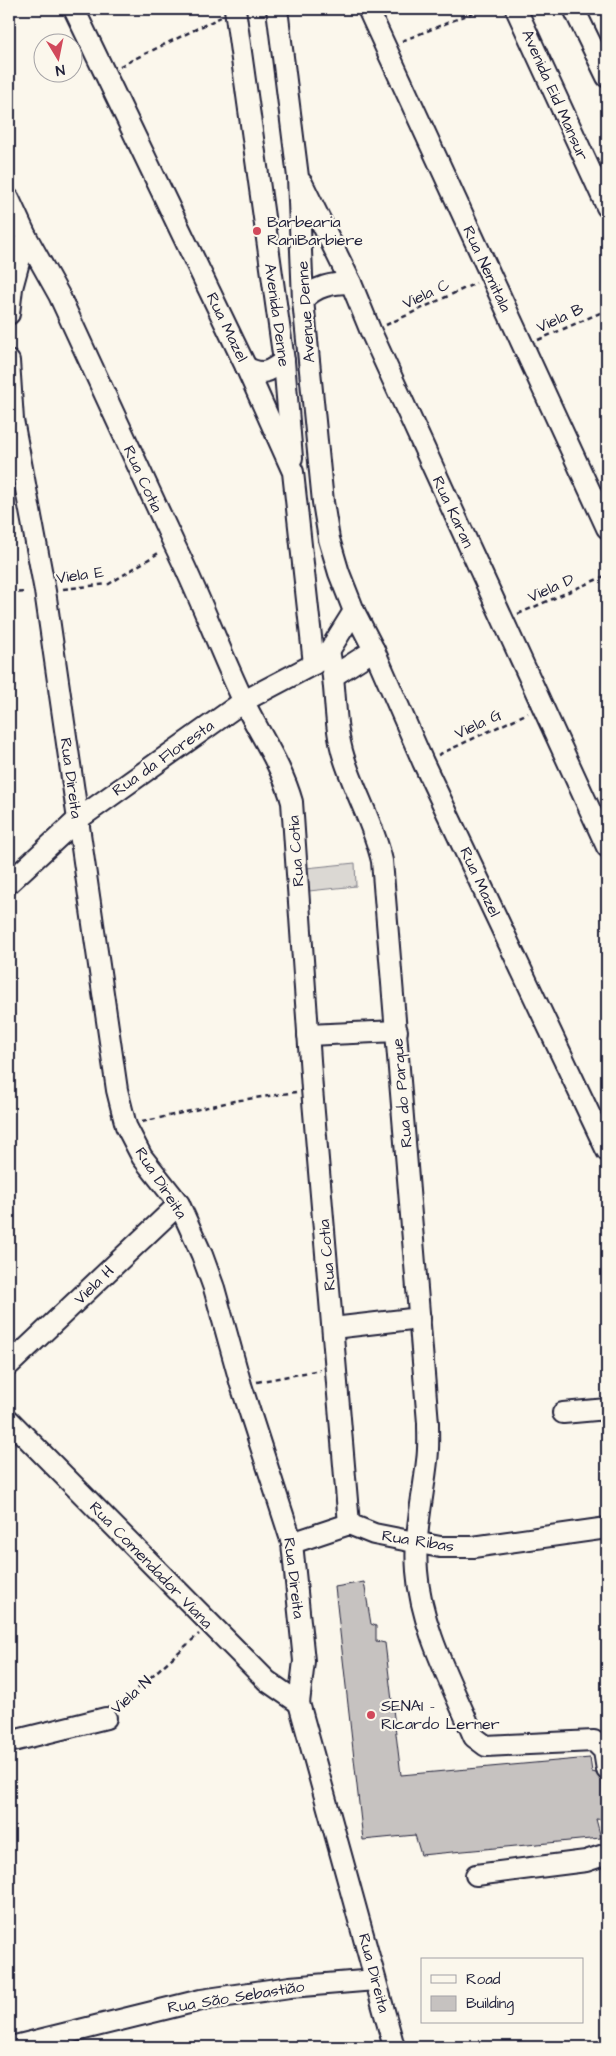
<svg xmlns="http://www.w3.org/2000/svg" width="616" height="2056" font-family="'Architects Daughter',sans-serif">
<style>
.green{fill:#dbd8d3;stroke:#7e7d87}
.building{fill:#c6c2c0;stroke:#22223b}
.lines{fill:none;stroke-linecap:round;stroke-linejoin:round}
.minor-casing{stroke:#22223b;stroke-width:24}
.path{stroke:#22223b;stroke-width:2.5;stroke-dasharray:5 4;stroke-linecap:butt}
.minor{stroke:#fbf7ec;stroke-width:20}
.poi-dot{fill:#d1495b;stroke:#fbf7ec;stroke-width:2}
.labels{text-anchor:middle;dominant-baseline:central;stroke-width:4.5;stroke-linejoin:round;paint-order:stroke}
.street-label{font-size:16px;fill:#22223b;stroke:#fbf7ec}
.poi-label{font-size:16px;fill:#22223b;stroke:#fbf7ec;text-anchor:start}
</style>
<rect width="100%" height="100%" fill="#fbf7ec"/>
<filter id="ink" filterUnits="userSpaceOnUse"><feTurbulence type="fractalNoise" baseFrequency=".02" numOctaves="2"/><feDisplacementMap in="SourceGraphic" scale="10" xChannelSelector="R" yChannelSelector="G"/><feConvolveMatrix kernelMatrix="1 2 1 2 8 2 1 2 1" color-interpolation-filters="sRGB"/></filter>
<g filter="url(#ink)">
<!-- green -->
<path class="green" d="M355,863L356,886L309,891L306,868Z"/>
<!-- building -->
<path class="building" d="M364,1582L371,1624L376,1626V1641L385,1643L401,1775L590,1758L592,1772L596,1773L602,1780L606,1820L596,1819L601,1838L421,1855L415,1835L363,1840L335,1587Z"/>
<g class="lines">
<!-- minor casing -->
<g class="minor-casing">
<g id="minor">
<path d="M74,9L246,367L293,472L314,664"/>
<path d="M235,9L284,361L292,458"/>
<path d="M277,9L298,177L303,300L323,502L329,539L339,573L354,611L374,650L423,762L607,1151"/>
<path d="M368,9L607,528"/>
<path d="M516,9L607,207"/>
<path d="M574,9L607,77"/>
<path d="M302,183L351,283L371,332L607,847"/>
<path d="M9,199L26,236L12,288L9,314"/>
<path d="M26,236L59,295L174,544C200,596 219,650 244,702C260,735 282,766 292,802L312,1089L349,1524"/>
<path d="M303,300C316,286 332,283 351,283"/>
<path d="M9,361L13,420L45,591L117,1090L126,1126L142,1157L179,1204L202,1255L214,1288L241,1385L292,1543L304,1661L299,1703L394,2047"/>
<path d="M246,367C263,376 269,372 284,361"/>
<path d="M329,651C337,686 333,724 344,758C355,793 374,825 382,861L428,1423C428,1435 429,1448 427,1461C423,1498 414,1534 417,1571C421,1629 452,1684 474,1737L486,1746L594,1741L604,1751L607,1770"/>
<path d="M335,675L374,650"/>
<path d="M9,883L77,820L244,701L314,664L329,651L354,611"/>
<path d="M308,1035L397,1031"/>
<path d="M333,1328L420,1318"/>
<path d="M9,1365L179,1204"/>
<path d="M563,1413L607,1409"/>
<path d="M9,1420L267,1681L299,1703"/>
<path d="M292,1543L349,1524L374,1534L440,1547H473L607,1528"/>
<path d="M9,1742L106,1718"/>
<path d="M476,1875L586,1861L607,1854"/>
<path d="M11,2047L201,2000L290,1987L375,1980"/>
</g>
</g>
<!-- path -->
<g class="path">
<path d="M402,41L482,9"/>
<path d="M120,66L221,17"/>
<path d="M386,325L476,283"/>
<path d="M538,340L607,310"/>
<path d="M63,589L109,584L160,552"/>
<path d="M9,593L27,592"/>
<path d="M518,614L607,575"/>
<path d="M438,755L528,713"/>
<path d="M142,1122L234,1101L296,1092"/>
<path d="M257,1382L320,1370"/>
<path d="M117,1707L199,1634"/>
</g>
<!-- minor -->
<use href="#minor" class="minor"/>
</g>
</g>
<!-- markers -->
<g class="poi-dot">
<circle cx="257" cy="231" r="5"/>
<circle cx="371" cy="1715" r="5"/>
</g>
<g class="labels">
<!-- street labels -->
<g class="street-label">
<text transform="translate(555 95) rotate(66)">Avenida Eid Mansur</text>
<text transform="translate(487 269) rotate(65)">Rua Nemitala</text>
<text transform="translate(426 294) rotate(-25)">Viela C</text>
<text transform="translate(306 312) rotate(-94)">Avenue Denne</text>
<text transform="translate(277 315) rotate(82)">Avenida Denne</text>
<text transform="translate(560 318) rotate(-24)">Viela B</text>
<text transform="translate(227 327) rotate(64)">Rua Mazel</text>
<text transform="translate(143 479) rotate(65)">Rua Cotia</text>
<text transform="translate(453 512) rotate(65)">Rua Karan</text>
<text transform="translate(80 575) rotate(-8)">Viela E</text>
<text transform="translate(551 588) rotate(-24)">Viela D</text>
<text transform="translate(478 724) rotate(-25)">Viela G</text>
<text transform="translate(163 758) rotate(-35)">Rua da Floresta</text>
<text transform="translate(71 778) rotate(82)">Rua Direita</text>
<text transform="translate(296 851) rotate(-94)">Rua Cotia</text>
<text transform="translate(480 882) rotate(65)">Rua Mazel</text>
<text transform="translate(402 1093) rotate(-95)">Rua do Parque</text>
<text transform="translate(161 1183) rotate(57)">Rua Direita</text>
<text transform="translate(327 1255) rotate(-95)">Rua Cotia</text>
<text transform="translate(94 1285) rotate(-44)">Viela H</text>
<text transform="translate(418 1541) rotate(9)">Rua Ribas</text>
<text transform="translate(151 1565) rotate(46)">Rua Comendador Viana</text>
<text transform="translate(294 1578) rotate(83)">Rua Direita</text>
<text transform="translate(131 1695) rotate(-42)">Viela N</text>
<text transform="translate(374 1973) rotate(75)">Rua Direita</text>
<text transform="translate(236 1997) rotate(-9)">Rua São Sebastião</text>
</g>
<!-- poi labels -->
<g class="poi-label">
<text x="267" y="222">Barbearia<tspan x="267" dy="18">RaniBarbiere</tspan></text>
<text x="381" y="1706">SENAI -<tspan x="381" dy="18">RIcardo Lerner</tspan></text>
</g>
</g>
<!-- margin -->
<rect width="616" height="2056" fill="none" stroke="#fbf7ec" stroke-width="30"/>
<rect x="15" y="15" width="586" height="2026" fill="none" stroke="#22223b" stroke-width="2" filter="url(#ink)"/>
<!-- legend -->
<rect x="421" y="1958" width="162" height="65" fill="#fbf7ec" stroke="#a4a2a5"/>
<rect x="431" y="1975" width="25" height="8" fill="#fbf7ec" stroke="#a4a2a5"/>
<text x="466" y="1984" font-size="15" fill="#22223b">Road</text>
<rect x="431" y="1996" width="25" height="15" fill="#c6c2c0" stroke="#a4a2a5"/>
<text x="466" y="2008" font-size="15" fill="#22223b">Building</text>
<!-- north arrow -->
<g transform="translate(58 58) rotate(170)"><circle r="24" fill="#fbf7ec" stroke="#a4a2a5"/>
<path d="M0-4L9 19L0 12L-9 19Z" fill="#d1495b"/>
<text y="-8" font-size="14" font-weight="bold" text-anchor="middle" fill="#22223b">N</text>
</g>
</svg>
